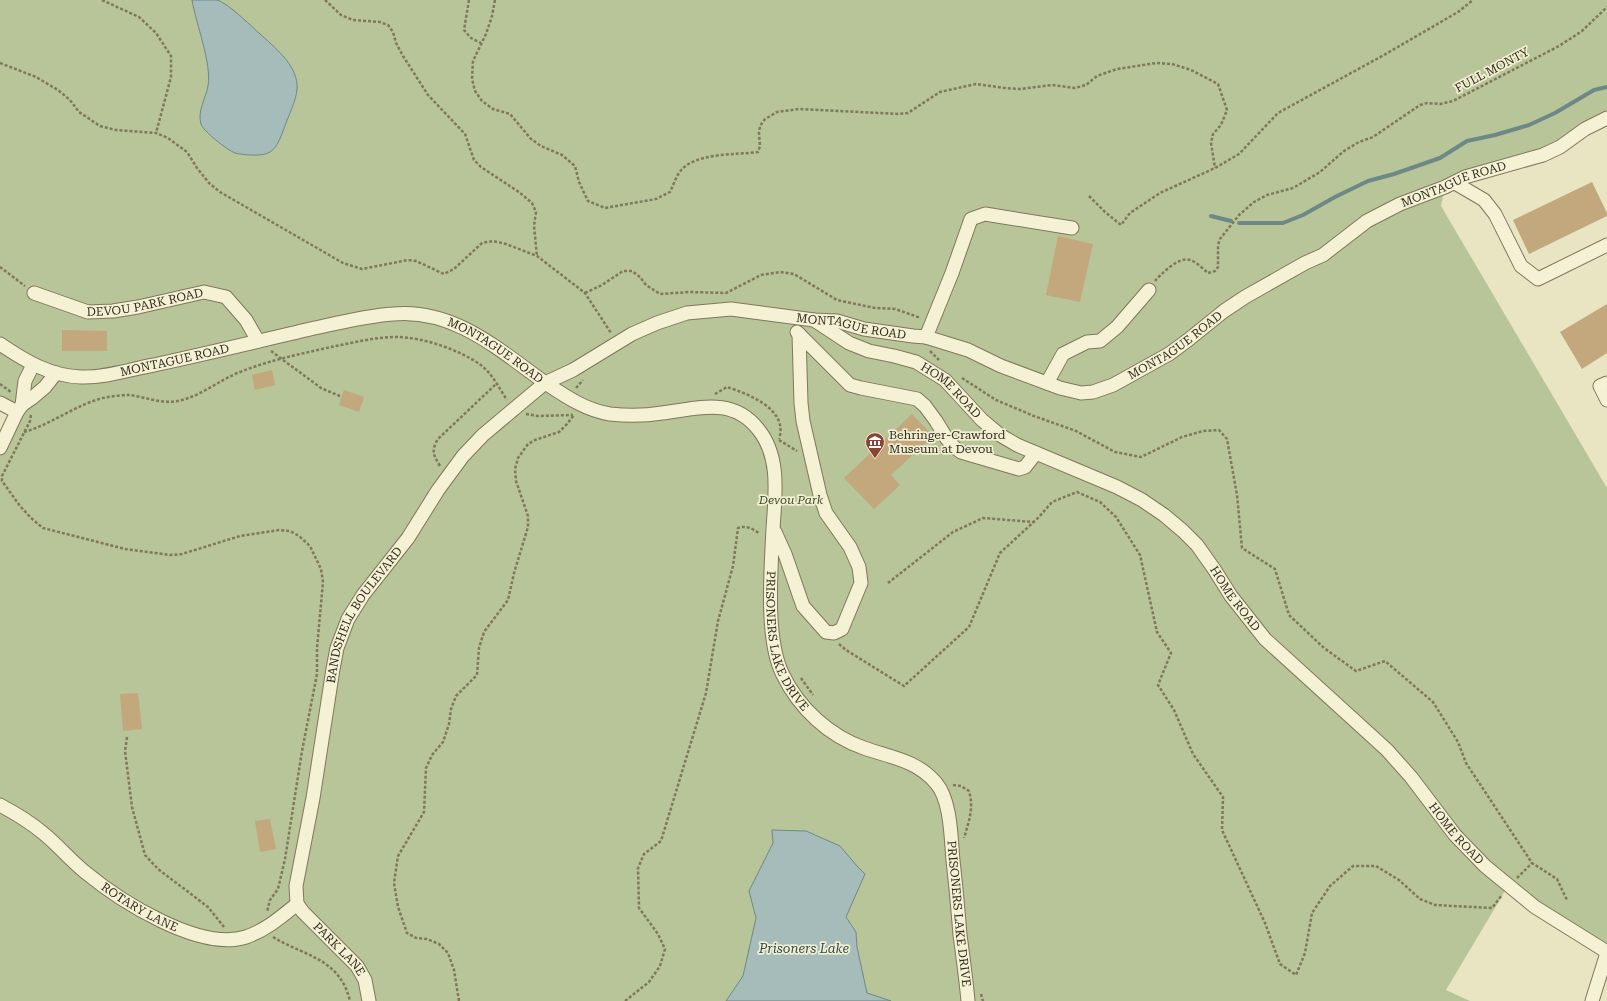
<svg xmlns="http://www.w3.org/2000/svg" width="1607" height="1001" font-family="'Roboto Serif',serif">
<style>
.green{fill:#b7c598}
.water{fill:#a5bcba;stroke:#6d8987}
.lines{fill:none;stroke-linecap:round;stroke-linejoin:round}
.stream{stroke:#6d8987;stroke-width:4}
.building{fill:#c3a77d}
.minor-casing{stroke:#81775c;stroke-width:15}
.path{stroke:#81775c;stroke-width:2.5;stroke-dasharray:3 2;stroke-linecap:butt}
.minor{stroke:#f4f1d5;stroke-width:13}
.labels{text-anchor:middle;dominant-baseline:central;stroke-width:3.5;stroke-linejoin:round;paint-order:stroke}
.street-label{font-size:12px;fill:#322c1e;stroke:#f1eed2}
.poi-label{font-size:12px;fill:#322c1e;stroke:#f1eed2;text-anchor:start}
.park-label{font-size:12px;font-style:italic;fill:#3c4c27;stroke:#f1eed2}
.water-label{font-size:13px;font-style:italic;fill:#2f4c50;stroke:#f1eed2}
</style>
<rect width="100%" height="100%" fill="#e9e5c3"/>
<!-- green -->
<path class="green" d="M0,0H1607V118L1560,147L1445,187L1441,206L1607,488V952L1508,886L1446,990L1470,1001H0V448L17,412L0,403Z"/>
<!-- water -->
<g class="water">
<path d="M192,0C200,0 209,0 216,0C226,1 251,26 259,33C274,47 299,66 297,89C296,101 290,112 286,123C282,133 279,146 270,152C263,157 243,155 235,153C227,150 203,131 201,124C197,111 206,98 208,86C212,64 196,24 192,0Z"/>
<path d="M772,830L806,831L840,846L857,866L865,874L846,917L856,932L857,947L867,993L891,1001H726L743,976L756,918L749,891L773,843Z"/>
</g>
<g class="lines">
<!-- stream -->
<g class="stream">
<path d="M1211,216L1231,221"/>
<path d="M1239,223H1283L1303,215L1335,197L1368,181L1394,174L1440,158L1467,141L1495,135L1529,125L1555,113L1594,90L1607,87"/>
</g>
</g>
<!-- building -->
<g class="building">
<path d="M1592,182L1607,213V216L1529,254L1513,220Z"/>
<path d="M1058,236L1093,244L1080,302L1046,295Z"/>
<path d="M1607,304V353L1582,369L1560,332Z"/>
<path d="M62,330L107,331V351H62Z"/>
<path d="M272,370L275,385L255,390L252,375Z"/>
<path d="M344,390L364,397L359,412L339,405Z"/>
<path d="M912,414L933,436L891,475L900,485L874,509L844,478Z"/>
<path d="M138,693L142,729L123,731L120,694Z"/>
<path d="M270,819L276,849L260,852L255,821Z"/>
</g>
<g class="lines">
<!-- minor casing -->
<g class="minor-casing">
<g id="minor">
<path d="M1455,183L1484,200L1495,214L1521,266L1538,279L1607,245"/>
<path id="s1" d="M34,293L88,312L113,311L138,307L204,292L226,297L246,320L258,341"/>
<path id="s2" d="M814,320L849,343L869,351L894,356L916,362L945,380L982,420L1000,435L1017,445L1117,487L1142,500L1164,515L1183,531L1197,545L1214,569L1231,596L1265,639L1387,750L1411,777L1455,835L1485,866L1535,907L1607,952"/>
<path d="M797,332L850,385L861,388L917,399L925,406L936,421L947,439L954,447L961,452L1019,469L1025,467L1036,453"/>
<path d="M926,337L952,273L971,219L985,214L1072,228"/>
<path id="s3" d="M0,344C25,361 50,376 81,377C105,378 131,369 154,365C205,354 255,342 306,330C334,324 364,316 393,314C453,308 498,349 544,382C565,396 585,410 610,414C628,416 644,416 662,413C697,409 732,396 758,429C781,457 775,496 773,529C771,569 765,640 783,675C799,708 829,736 864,748C889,757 917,760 936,783C951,800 951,838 953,861C956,886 958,910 960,935C963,957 966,979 968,1001"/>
<path d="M1047,383L1063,354L1087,342L1100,341L1117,327L1149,290"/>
<path d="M1607,383L1600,386L1607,400"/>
<path d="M0,403L17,412"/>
<path d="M22,405L25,381L33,365"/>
<path d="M0,448L17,412L22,405L32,398L45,387L56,373"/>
<path d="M775,532L785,554L803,606L826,632L834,633L842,629L861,583L859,567L850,547L826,513L820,495L803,421L801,403L799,334"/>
<path id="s4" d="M0,805C15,813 30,822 43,833C58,845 70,860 85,872C120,901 200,952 246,937C266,930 281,917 297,904"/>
<path id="s5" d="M297,904L296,886L313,798L333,669L337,648L348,619L363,595L408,538L438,490L463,456L483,435L545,383L573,370L632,334L657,323L687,313L731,309L814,320L837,321L864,329L913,336L926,337L968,350L1001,366L1060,388L1081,393L1093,392L1113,385L1169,354L1188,340L1224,311L1245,297L1305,263L1323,255L1367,221L1400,204L1445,187L1465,177L1543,155L1560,147L1585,129L1607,118"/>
<path id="s6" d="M297,904L303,912L357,966L365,980L369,1001"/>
<path d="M1592,1001L1607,953"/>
</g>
</g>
<!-- path -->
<g class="path">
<path d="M102,0L139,17L156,33L171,56V77L156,133"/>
<path d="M325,0L341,15L353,20L380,22L388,25L393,32L396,43L403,56L428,95L465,134L474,160L481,167L519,192L532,203L536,212L534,226L537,256"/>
<path d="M469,0L464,30L471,38L481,43"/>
<path d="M495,0L492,16L486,34L473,61L472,79L475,91L482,101L493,109L510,114L531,139L541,146L562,155L575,166L579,182L588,201L605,208L656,199L670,192C673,186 675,179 679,173C692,152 737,155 758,152L760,146L759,133L760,126L765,119L777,112L799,109L899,114L908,113L940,92L976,84L1005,88L1020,89L1052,85L1075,88L1086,85L1097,76L1117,69L1156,63L1172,64L1191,70L1218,84L1227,110L1221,125L1213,134L1211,143L1215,168"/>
<path d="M0,63L36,77L58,90L70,100L79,112L100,126L116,130L156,133L168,138L187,152L197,168L209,183L220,192L343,263L362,269L408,260L416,261L444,274L454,269L482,243L493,241L506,244L537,256L585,293L611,333"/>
<path d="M1089,196L1105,212L1121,225L1130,213L1160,193L1215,168L1239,154L1278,113L1384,55L1458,12L1473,0"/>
<path d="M0,267L25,286"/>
<path d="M1155,281C1161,274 1179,256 1190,260C1197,262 1203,269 1208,273L1215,271L1218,267V245L1220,239L1239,215L1254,202L1267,195L1293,188L1320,172L1344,151L1359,142L1373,137L1420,105L1427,103L1440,104L1453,101L1559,46L1582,31L1607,7"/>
<path d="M585,293L602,285L623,271H632L640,277L646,285L660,294L690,292L726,293L761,275L780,272L794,274L837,300L875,308L895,309L921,318"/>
<path d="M271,351L321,388L342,397"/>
<path d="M930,351L939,360"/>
<path d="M962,378L996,400L1034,416L1076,431L1115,452L1141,457L1182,437L1203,431L1219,430L1227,439L1237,495L1242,548L1275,569L1289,615L1324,648L1356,671L1385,661L1433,702L1458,742L1466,763L1532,863L1557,879L1567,900"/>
<path d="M0,384L11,392"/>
<path d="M576,388L583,380"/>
<path d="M715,394L727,387C748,394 789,409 779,439"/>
<path d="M526,414L538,416L573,415"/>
<path d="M31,415L30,421L2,476V481L20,506L31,518L43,528L125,549L170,555L182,554L240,536L279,530L290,531L299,536L310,546L321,569L323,582L317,648V674L302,751L285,859L278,889L270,900L267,912"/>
<path d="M24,432C53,424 79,402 108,397C115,396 123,395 129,395C145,397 162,404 177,401C198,398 221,379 240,372C270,360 300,354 331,347C352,343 374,337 397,337C422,337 461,350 482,366C493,375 499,388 507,400"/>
<path d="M779,440L797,451"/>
<path d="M440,466C433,454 431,451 438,439L496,384"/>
<path d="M888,583L953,532L983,518L1033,522"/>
<path d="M839,644L846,650L904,686L969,627L1000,553L1039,517L1052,502L1077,492L1100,502L1116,517L1140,555L1157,632L1171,653L1158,685L1174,710L1193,754L1223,797L1222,830L1265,923L1280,964L1296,975L1305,953L1312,913L1330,886L1353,866H1376L1399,880L1420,899L1435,905L1492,908L1502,895"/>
<path d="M801,678L813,695"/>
<path d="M127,737L125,751L132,807L145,855L158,869L208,907L224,927"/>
<path d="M953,785L961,786L969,791C974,808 969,821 964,838"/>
<path d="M1517,878L1532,863"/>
<path d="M273,937C304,956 340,958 350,1001"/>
<path d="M981,994L983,1001"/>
<path d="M459,1001L454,970L448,953L439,944L427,939L416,938L407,933L398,907L394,883L398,856L424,812L426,768L432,755L443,742L449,724L451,709L456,696L477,675L479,648L484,632L508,600L514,573L528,527V516L516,481L515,469L518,458L528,444L535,440L559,432L567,424L574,415"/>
<path d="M625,1001L649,982L660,966L665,949L658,934L639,908L638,868L644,854L661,841L706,693L718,621L733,566L738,528C747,525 753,529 760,534"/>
</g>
<!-- minor -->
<use href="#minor" class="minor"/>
</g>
<!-- icons -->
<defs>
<g id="museum-pin" transform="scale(1)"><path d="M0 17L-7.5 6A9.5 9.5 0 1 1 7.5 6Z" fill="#894332" stroke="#f1eed2"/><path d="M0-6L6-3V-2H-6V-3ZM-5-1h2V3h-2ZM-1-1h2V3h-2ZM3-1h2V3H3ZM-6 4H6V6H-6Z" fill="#fff"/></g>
</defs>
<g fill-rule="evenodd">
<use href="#museum-pin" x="875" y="442"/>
</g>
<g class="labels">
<!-- street labels -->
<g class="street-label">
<text transform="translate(1492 70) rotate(-28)">FULL MONTY</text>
<text stroke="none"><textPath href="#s5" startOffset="1597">MONTAGUE ROAD</textPath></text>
<text stroke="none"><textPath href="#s1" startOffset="115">DEVOU PARK ROAD</textPath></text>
<text stroke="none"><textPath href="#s5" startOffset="925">MONTAGUE ROAD</textPath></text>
<text stroke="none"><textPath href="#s5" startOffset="1273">MONTAGUE ROAD</textPath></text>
<text stroke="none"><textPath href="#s3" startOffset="519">MONTAGUE ROAD</textPath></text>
<text stroke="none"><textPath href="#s3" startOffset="184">MONTAGUE ROAD</textPath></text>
<text stroke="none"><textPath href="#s2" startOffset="157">HOME ROAD</textPath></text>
<text stroke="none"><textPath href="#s2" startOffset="517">HOME ROAD</textPath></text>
<text stroke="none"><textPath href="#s5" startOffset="301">BANDSHELL BOULEVARD</textPath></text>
<text stroke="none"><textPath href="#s3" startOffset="1026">PRISONERS LAKE DRIVE</textPath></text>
<text stroke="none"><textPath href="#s2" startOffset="841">HOME ROAD</textPath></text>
<text stroke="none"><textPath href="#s4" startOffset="174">ROTARY LANE</textPath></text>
<text stroke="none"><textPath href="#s3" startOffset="1385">PRISONERS LAKE DRIVE</textPath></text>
<text stroke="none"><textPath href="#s6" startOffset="62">PARK LANE</textPath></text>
</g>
<!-- poi labels -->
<g class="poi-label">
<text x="889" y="435">Behringer-Crawford<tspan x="889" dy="14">Museum at Devou</tspan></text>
</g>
<!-- park labels -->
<g class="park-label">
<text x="791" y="500">Devou Park</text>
</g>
<!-- water labels -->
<g class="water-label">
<text x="804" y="948">Prisoners Lake</text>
</g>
</g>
</svg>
